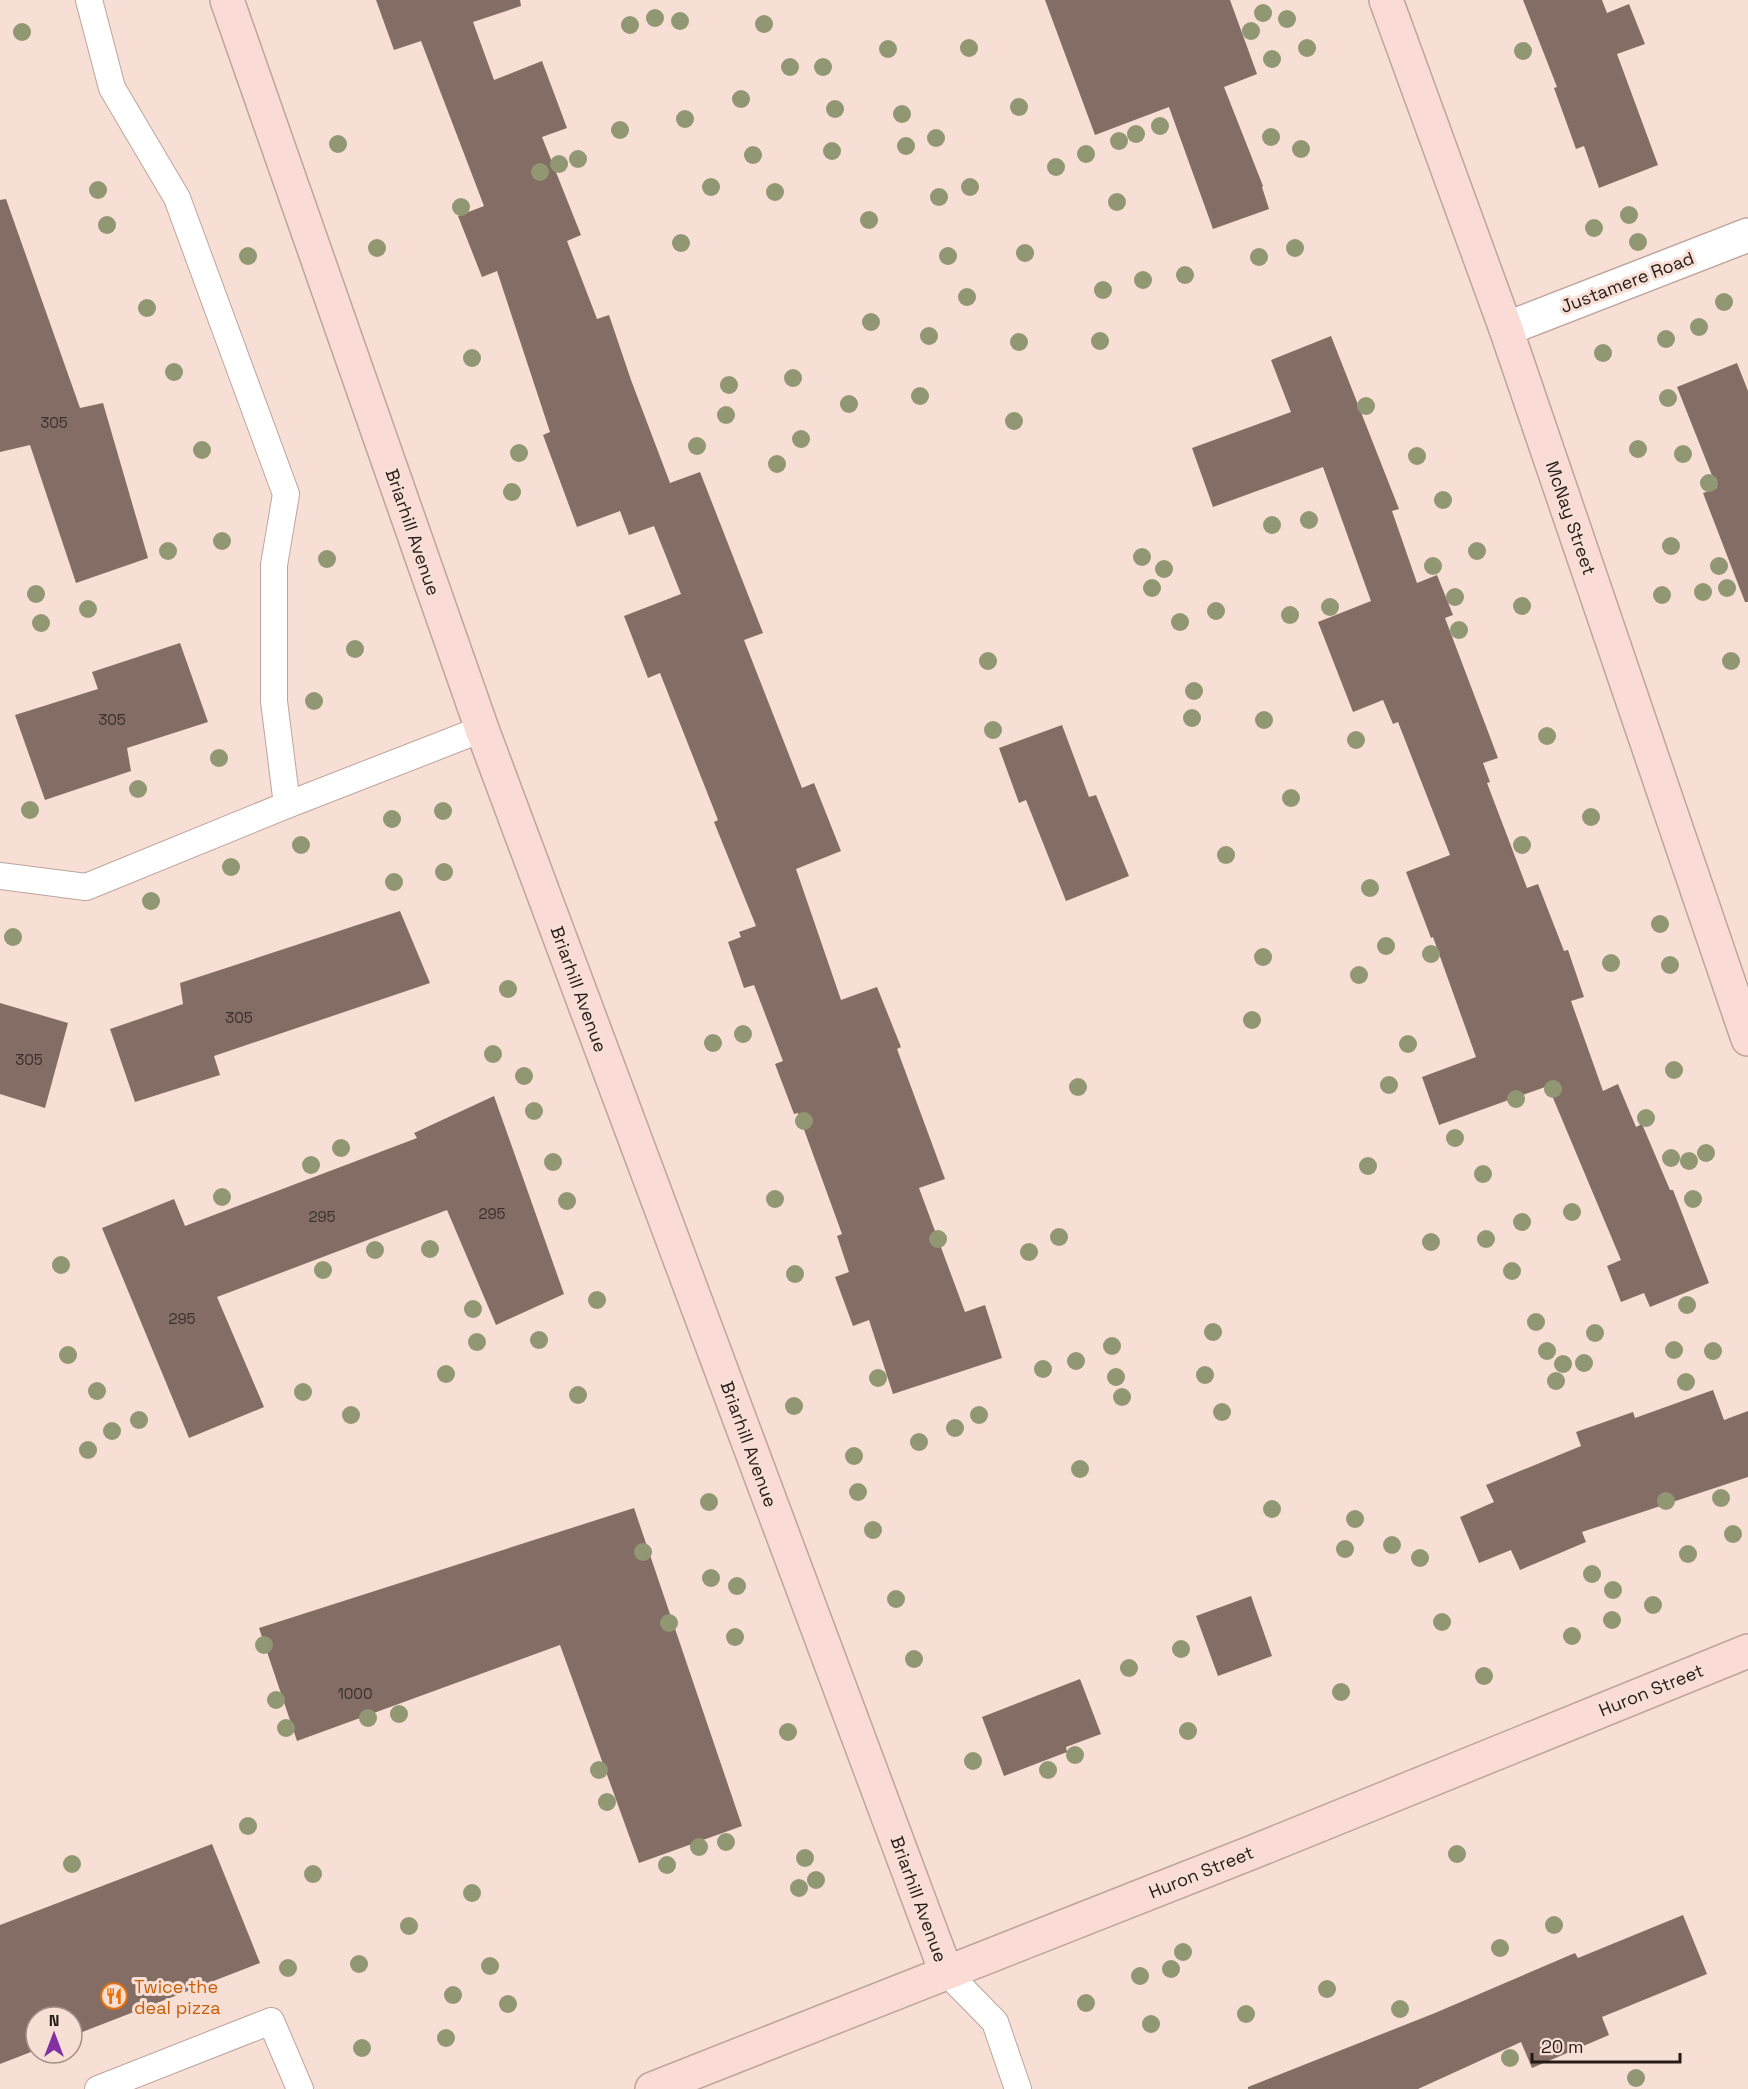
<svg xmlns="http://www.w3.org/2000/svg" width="1748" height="2089" font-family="'Space Grotesk',sans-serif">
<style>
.building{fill:#836d65}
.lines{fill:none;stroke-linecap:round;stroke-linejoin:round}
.lane-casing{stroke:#bda59c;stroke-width:28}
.street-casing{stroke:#bda59c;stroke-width:36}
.secondary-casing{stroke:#bda59c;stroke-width:36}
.lane{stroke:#fff;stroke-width:26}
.street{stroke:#fff;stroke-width:33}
.secondary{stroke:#fbdbd6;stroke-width:33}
.tree{fill:#919772}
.labels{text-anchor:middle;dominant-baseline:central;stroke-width:6;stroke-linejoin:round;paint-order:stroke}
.number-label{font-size:15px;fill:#3c302a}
.street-label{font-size:18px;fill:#241b17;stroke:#f8dfd5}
.food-label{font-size:18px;fill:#c56008;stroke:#f8dfd5;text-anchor:start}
</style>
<rect width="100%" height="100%" fill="#f8dfd5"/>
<!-- building -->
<g class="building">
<path d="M376,0H520L521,6L473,22L494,80L542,61L567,128L542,137L581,235L567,241L597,319L609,315L631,380L670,483L700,472L763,633L744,640L802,788L814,783L841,851L796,869L841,1000L877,987L901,1047L897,1049L945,1179L919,1188L965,1312L985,1305L1002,1358L893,1394L869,1320L853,1326L835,1277L849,1272L837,1236L842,1234L798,1113L794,1114L775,1064L783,1061L754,985L744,988L728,942L741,937L739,932L756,926L714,822L718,820L660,673L648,678L624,616L681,594L654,526L629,535L620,511L577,527L543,435L550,432L497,271L482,277L458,216L484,206L421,41L394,50Z"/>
<path d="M1045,0H1230L1257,74L1224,87L1263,186L1262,187L1269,209L1213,229L1169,107L1095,135Z"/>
<path d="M1523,0H1602L1607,13L1629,4L1645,44L1617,54L1658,165L1599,188L1584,146L1576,149L1554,88L1557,87Z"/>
<path d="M6,199L80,408L103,403L148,558L76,583L30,445L0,452V200Z"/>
<path d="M1331,336L1399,509L1392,511L1417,583L1437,575L1453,615L1445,618L1498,758L1483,763L1490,782L1487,783L1527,888L1538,884L1564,951L1568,950L1584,997L1571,1001L1603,1091L1618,1084L1636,1127L1642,1124L1670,1190H1673L1709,1283L1650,1307L1644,1293L1621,1302L1607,1266L1621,1260L1548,1086L1439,1125L1422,1077L1476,1057L1433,937L1431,938L1406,872L1450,855L1398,722L1393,724L1383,700L1353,712L1318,622L1371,601L1323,467L1213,507L1192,448L1291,412L1271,360Z"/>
<path d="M1737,363L1748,391V602H1745L1703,493L1717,488L1677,387Z"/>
<path d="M180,643L208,722L127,748L131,771L45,800L15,715L98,689L92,672Z"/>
<path d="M1062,725L1089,797L1096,795L1129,876L1066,901L1026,800L1019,803L999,748Z"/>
<path d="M400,911L430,983L214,1056L220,1075L135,1102L110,1029L183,1004L180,983Z"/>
<path d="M0,1003L68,1023L45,1108L0,1094Z"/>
<path d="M494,1096L564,1294L496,1325L447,1210L217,1297L264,1407L189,1438L102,1228L174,1199L185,1226L417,1138L414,1133Z"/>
<path d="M1713,1390L1724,1420L1748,1411V1477L1582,1532L1586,1542L1520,1570L1511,1550L1479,1563L1460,1517L1494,1502L1486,1485L1581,1446L1576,1432L1633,1412L1635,1418Z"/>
<path d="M634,1508L742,1826L639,1863L560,1645L297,1741L259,1628Z"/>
<path d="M1251,1596L1272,1656L1218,1676L1196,1616Z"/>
<path d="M1080,1679L1101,1734L1066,1747L1067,1752L1004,1776L982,1717Z"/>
<path d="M212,1844L260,1963L72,2036V2017H36V2050L0,2064V1925Z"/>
<path d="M1683,1915L1707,1974L1602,2017L1609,2035L1532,2068L1521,2042L1418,2089H1248V2087L1435,2013L1575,1953L1578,1958Z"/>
</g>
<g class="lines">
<!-- lane casing -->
<g class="lane-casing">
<g id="lane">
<path d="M89,0L112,88L177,198L286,494L274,565V701L287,805"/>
<path d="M0,876L86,887L287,805L482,729"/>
<path d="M946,1972L995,2022L1018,2089"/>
<path d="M98,2089L271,2021L300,2089"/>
</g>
</g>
<!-- street casing -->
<g class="street-casing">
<path id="street" d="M1506,329L1748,235"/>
</g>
<!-- secondary casing -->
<g class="secondary-casing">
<g id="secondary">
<path d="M227,0L482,729L946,1972"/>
<path d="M1386,0L1506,329L1748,1039"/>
<path d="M652,2089L1253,1852L1748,1651"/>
</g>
</g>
<!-- lane -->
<use href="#lane" class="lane"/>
<!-- street -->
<use href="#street" class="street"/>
<!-- secondary -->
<use href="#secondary" class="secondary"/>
</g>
<!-- trees -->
<g class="tree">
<circle cx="1263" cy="13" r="9"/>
<circle cx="655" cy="18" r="9"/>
<circle cx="1287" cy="19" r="9"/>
<circle cx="680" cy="21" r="9"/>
<circle cx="764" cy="24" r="9"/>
<circle cx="630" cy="25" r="9"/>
<circle cx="1251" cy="31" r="9"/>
<circle cx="22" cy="32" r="9"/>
<circle cx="969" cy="48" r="9"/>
<circle cx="1307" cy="48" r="9"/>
<circle cx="888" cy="49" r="9"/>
<circle cx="1523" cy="51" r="9"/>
<circle cx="1272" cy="59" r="9"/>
<circle cx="790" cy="67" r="9"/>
<circle cx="823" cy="67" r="9"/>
<circle cx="741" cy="99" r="9"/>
<circle cx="1019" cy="107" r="9"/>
<circle cx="835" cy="109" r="9"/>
<circle cx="902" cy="114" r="9"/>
<circle cx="685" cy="119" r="9"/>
<circle cx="1160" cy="126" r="9"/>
<circle cx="620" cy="130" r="9"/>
<circle cx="1136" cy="134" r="9"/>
<circle cx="1271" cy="137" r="9"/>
<circle cx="936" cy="138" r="9"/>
<circle cx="1119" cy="141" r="9"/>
<circle cx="338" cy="144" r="9"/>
<circle cx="906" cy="146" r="9"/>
<circle cx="1301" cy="149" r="9"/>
<circle cx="832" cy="151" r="9"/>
<circle cx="1086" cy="154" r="9"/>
<circle cx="753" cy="155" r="9"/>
<circle cx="578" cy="159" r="9"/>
<circle cx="559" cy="164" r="9"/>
<circle cx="1056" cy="167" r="9"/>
<circle cx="540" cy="172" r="9"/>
<circle cx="711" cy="187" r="9"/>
<circle cx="970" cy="187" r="9"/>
<circle cx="98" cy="190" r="9"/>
<circle cx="775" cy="192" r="9"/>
<circle cx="939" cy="197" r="9"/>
<circle cx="1117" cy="202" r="9"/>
<circle cx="461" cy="207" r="9"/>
<circle cx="1629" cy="215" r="9"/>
<circle cx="869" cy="220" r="9"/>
<circle cx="107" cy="225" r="9"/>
<circle cx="1594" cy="228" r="9"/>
<circle cx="1638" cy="242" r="9"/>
<circle cx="681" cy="243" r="9"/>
<circle cx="377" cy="248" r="9"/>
<circle cx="1295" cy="248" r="9"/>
<circle cx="1025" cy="253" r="9"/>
<circle cx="248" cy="256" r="9"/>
<circle cx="948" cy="256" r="9"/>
<circle cx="1259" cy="257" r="9"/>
<circle cx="1185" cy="275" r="9"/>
<circle cx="1143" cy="280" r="9"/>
<circle cx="1103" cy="290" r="9"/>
<circle cx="967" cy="297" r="9"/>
<circle cx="1724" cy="302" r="9"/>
<circle cx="147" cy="308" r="9"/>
<circle cx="871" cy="322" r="9"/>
<circle cx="1699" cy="327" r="9"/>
<circle cx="929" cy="336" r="9"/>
<circle cx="1666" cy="339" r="9"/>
<circle cx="1100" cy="341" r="9"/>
<circle cx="1019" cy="342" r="9"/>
<circle cx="1603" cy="353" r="9"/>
<circle cx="472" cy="358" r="9"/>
<circle cx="174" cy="372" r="9"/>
<circle cx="793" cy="378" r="9"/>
<circle cx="729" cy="385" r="9"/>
<circle cx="920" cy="396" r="9"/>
<circle cx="1668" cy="398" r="9"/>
<circle cx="849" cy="404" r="9"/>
<circle cx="1366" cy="406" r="9"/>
<circle cx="726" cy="415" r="9"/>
<circle cx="1014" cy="421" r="9"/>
<circle cx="801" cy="439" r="9"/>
<circle cx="697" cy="446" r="9"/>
<circle cx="1638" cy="449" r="9"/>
<circle cx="202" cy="450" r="9"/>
<circle cx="519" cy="453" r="9"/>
<circle cx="1683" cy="454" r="9"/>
<circle cx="1417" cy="456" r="9"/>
<circle cx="777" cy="464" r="9"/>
<circle cx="1709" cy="483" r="9"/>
<circle cx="512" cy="492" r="9"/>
<circle cx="1443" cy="500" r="9"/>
<circle cx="1309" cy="520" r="9"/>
<circle cx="1272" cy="525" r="9"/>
<circle cx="222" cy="541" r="9"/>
<circle cx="1671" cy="546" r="9"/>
<circle cx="168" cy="551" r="9"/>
<circle cx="1477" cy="551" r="9"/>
<circle cx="1142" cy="557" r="9"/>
<circle cx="327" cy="559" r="9"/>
<circle cx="1433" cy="566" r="9"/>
<circle cx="1719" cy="566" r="9"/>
<circle cx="1164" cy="569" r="9"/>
<circle cx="1152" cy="588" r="9"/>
<circle cx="1727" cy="588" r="9"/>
<circle cx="1703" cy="592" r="9"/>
<circle cx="36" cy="594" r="9"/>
<circle cx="1662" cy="595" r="9"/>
<circle cx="1455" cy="597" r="9"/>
<circle cx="1522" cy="606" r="9"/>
<circle cx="1330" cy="607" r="9"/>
<circle cx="88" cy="609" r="9"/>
<circle cx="1216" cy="611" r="9"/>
<circle cx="1290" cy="615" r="9"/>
<circle cx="1180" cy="622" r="9"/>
<circle cx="41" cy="623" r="9"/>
<circle cx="1459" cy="630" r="9"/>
<circle cx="355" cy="649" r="9"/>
<circle cx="988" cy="661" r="9"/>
<circle cx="1731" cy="661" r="9"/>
<circle cx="1194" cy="691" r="9"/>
<circle cx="314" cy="701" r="9"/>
<circle cx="1192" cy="718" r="9"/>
<circle cx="1264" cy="720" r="9"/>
<circle cx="993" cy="730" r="9"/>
<circle cx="1547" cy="736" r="9"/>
<circle cx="1356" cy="740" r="9"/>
<circle cx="219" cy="758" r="9"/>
<circle cx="138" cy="789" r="9"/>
<circle cx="1291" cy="798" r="9"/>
<circle cx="30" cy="810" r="9"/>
<circle cx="443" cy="811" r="9"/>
<circle cx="1591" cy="817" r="9"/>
<circle cx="392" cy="819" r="9"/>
<circle cx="301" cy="845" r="9"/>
<circle cx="1522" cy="845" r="9"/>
<circle cx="1226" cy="855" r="9"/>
<circle cx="231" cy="867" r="9"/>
<circle cx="444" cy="872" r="9"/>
<circle cx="394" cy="882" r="9"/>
<circle cx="1370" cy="888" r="9"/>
<circle cx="151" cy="901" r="9"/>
<circle cx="1660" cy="924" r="9"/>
<circle cx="13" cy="937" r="9"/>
<circle cx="1386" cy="946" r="9"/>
<circle cx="1431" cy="954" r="9"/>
<circle cx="1263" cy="957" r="9"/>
<circle cx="1611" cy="963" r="9"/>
<circle cx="1670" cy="965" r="9"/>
<circle cx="1359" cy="975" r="9"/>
<circle cx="508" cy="989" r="9"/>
<circle cx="1252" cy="1020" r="9"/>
<circle cx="743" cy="1034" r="9"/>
<circle cx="713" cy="1043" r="9"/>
<circle cx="1408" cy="1044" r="9"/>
<circle cx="493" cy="1054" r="9"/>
<circle cx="1674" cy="1070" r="9"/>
<circle cx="524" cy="1076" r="9"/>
<circle cx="1389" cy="1085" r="9"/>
<circle cx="1078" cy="1087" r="9"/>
<circle cx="1553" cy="1089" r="9"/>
<circle cx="1516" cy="1099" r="9"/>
<circle cx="534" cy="1111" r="9"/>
<circle cx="1646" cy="1118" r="9"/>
<circle cx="804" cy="1121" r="9"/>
<circle cx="1455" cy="1138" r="9"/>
<circle cx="341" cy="1148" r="9"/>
<circle cx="1706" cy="1153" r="9"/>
<circle cx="1671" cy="1158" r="9"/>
<circle cx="1689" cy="1161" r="9"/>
<circle cx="553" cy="1162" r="9"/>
<circle cx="311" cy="1165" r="9"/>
<circle cx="1368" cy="1166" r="9"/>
<circle cx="1483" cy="1174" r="9"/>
<circle cx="222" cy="1197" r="9"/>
<circle cx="775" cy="1199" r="9"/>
<circle cx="1693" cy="1199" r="9"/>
<circle cx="567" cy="1201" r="9"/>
<circle cx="1572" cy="1212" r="9"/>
<circle cx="1522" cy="1222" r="9"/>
<circle cx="1059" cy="1237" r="9"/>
<circle cx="938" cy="1239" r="9"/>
<circle cx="1486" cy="1239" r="9"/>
<circle cx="1431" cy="1242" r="9"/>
<circle cx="430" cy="1249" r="9"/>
<circle cx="375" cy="1250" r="9"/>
<circle cx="1029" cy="1252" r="9"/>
<circle cx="61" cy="1265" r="9"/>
<circle cx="323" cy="1270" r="9"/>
<circle cx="1512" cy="1271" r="9"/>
<circle cx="795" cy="1274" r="9"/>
<circle cx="597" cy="1300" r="9"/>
<circle cx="1687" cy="1305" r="9"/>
<circle cx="473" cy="1309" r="9"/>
<circle cx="1536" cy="1322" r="9"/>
<circle cx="1213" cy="1332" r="9"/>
<circle cx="1595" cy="1333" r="9"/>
<circle cx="539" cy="1340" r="9"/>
<circle cx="477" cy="1342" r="9"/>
<circle cx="1112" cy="1346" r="9"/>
<circle cx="1674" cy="1350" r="9"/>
<circle cx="1547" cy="1351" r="9"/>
<circle cx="1713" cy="1351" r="9"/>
<circle cx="68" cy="1355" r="9"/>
<circle cx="1076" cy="1361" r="9"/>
<circle cx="1584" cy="1363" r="9"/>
<circle cx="1563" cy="1364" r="9"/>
<circle cx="1043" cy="1369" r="9"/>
<circle cx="446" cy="1374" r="9"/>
<circle cx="1205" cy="1375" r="9"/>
<circle cx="1116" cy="1377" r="9"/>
<circle cx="878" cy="1378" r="9"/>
<circle cx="1556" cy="1381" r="9"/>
<circle cx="1686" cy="1382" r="9"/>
<circle cx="97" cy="1391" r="9"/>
<circle cx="303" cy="1392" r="9"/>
<circle cx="578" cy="1395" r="9"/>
<circle cx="1122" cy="1397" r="9"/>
<circle cx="794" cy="1406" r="9"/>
<circle cx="1222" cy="1412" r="9"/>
<circle cx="351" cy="1415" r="9"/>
<circle cx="979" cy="1415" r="9"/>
<circle cx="139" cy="1420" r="9"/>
<circle cx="955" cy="1428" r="9"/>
<circle cx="112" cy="1431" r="9"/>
<circle cx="919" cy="1442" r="9"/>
<circle cx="88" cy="1450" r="9"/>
<circle cx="854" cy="1456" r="9"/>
<circle cx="1080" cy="1469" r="9"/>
<circle cx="858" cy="1492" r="9"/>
<circle cx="1721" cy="1498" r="9"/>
<circle cx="1666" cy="1501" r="9"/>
<circle cx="709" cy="1502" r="9"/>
<circle cx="1272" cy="1509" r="9"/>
<circle cx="1355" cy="1519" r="9"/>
<circle cx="873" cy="1530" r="9"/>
<circle cx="1733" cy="1534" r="9"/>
<circle cx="1392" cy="1545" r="9"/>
<circle cx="1345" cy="1549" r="9"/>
<circle cx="643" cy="1552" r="9"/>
<circle cx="1688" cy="1554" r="9"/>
<circle cx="1420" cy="1558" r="9"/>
<circle cx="1592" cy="1574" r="9"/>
<circle cx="711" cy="1578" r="9"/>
<circle cx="737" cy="1586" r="9"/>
<circle cx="1613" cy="1590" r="9"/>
<circle cx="896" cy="1599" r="9"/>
<circle cx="1653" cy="1605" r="9"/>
<circle cx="1612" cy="1620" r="9"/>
<circle cx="1442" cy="1622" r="9"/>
<circle cx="669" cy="1623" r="9"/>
<circle cx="1572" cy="1636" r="9"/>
<circle cx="735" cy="1637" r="9"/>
<circle cx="264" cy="1645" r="9"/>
<circle cx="1181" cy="1649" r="9"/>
<circle cx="914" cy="1659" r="9"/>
<circle cx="1129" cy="1668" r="9"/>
<circle cx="1484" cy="1676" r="9"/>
<circle cx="1341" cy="1692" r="9"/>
<circle cx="276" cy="1700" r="9"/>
<circle cx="399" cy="1714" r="9"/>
<circle cx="368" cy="1718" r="9"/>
<circle cx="286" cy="1728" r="9"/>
<circle cx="1188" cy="1731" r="9"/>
<circle cx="788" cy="1732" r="9"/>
<circle cx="1075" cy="1755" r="9"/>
<circle cx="973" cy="1761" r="9"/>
<circle cx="599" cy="1770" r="9"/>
<circle cx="1048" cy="1770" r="9"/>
<circle cx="607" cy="1802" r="9"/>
<circle cx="248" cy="1826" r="9"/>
<circle cx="726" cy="1842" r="9"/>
<circle cx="699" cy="1847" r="9"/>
<circle cx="1457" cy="1854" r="9"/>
<circle cx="805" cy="1858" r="9"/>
<circle cx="72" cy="1864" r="9"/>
<circle cx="667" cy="1865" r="9"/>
<circle cx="313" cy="1874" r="9"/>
<circle cx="816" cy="1880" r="9"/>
<circle cx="799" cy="1888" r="9"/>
<circle cx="472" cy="1893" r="9"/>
<circle cx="1554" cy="1925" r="9"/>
<circle cx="409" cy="1926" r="9"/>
<circle cx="1500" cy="1948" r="9"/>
<circle cx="1183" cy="1952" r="9"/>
<circle cx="359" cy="1964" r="9"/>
<circle cx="490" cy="1966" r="9"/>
<circle cx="288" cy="1968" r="9"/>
<circle cx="1171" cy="1969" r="9"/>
<circle cx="1140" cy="1976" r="9"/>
<circle cx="1327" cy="1989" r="9"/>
<circle cx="453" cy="1995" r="9"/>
<circle cx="1086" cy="2003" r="9"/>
<circle cx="508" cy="2004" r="9"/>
<circle cx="1400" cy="2009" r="9"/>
<circle cx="1246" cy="2014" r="9"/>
<circle cx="1151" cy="2024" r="9"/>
<circle cx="446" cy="2038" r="9"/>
<circle cx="362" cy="2048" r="9"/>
<circle cx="1510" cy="2058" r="9"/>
<circle cx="1636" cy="2078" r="9"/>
</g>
<!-- icons -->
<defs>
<g id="restaurant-ring" transform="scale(1.35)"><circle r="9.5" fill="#f8dfd5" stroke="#e8710a" stroke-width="1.5"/><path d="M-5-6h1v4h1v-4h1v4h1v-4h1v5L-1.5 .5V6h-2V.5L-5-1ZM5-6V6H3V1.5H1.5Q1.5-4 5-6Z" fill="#e8710a"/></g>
</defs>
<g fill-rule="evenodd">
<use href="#restaurant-ring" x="114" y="1996"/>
</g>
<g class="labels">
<!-- number labels -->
<g class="number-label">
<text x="54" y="422">305</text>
<text x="112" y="719">305</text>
<text x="239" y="1017">305</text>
<text x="29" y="1059">305</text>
<text x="492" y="1213">295</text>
<text x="322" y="1216">295</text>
<text x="182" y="1318">295</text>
<text x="355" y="1693">1000</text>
</g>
<!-- street labels -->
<g class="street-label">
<text transform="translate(1627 282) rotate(-21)">Justamere Road</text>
<text transform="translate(1571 518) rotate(71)">McNay Street</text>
<text transform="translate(413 532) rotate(71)">Briarhill Avenue</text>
<text transform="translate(579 989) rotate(70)">Briarhill Avenue</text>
<text transform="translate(749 1444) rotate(70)">Briarhill Avenue</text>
<text transform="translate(1651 1690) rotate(-22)">Huron Street</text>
<text transform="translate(1201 1872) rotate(-22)">Huron Street</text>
<text transform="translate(919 1899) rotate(70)">Briarhill Avenue</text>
</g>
<!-- food labels -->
<g class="food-label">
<text x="134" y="1986">Twice the<tspan x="134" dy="21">deal pizza</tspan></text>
</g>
</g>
<!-- north arrow -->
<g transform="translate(54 2035)"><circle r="28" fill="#f8dfd5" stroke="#a39189" stroke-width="1.5"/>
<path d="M0-4.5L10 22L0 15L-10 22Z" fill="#8131a1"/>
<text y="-9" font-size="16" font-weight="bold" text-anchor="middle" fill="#241b17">N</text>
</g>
<!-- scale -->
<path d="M1532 2053v9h148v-9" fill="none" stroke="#241b17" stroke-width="3"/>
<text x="1541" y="2053" font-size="18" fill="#241b17" stroke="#f8dfd5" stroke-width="4.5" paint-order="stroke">20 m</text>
</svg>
